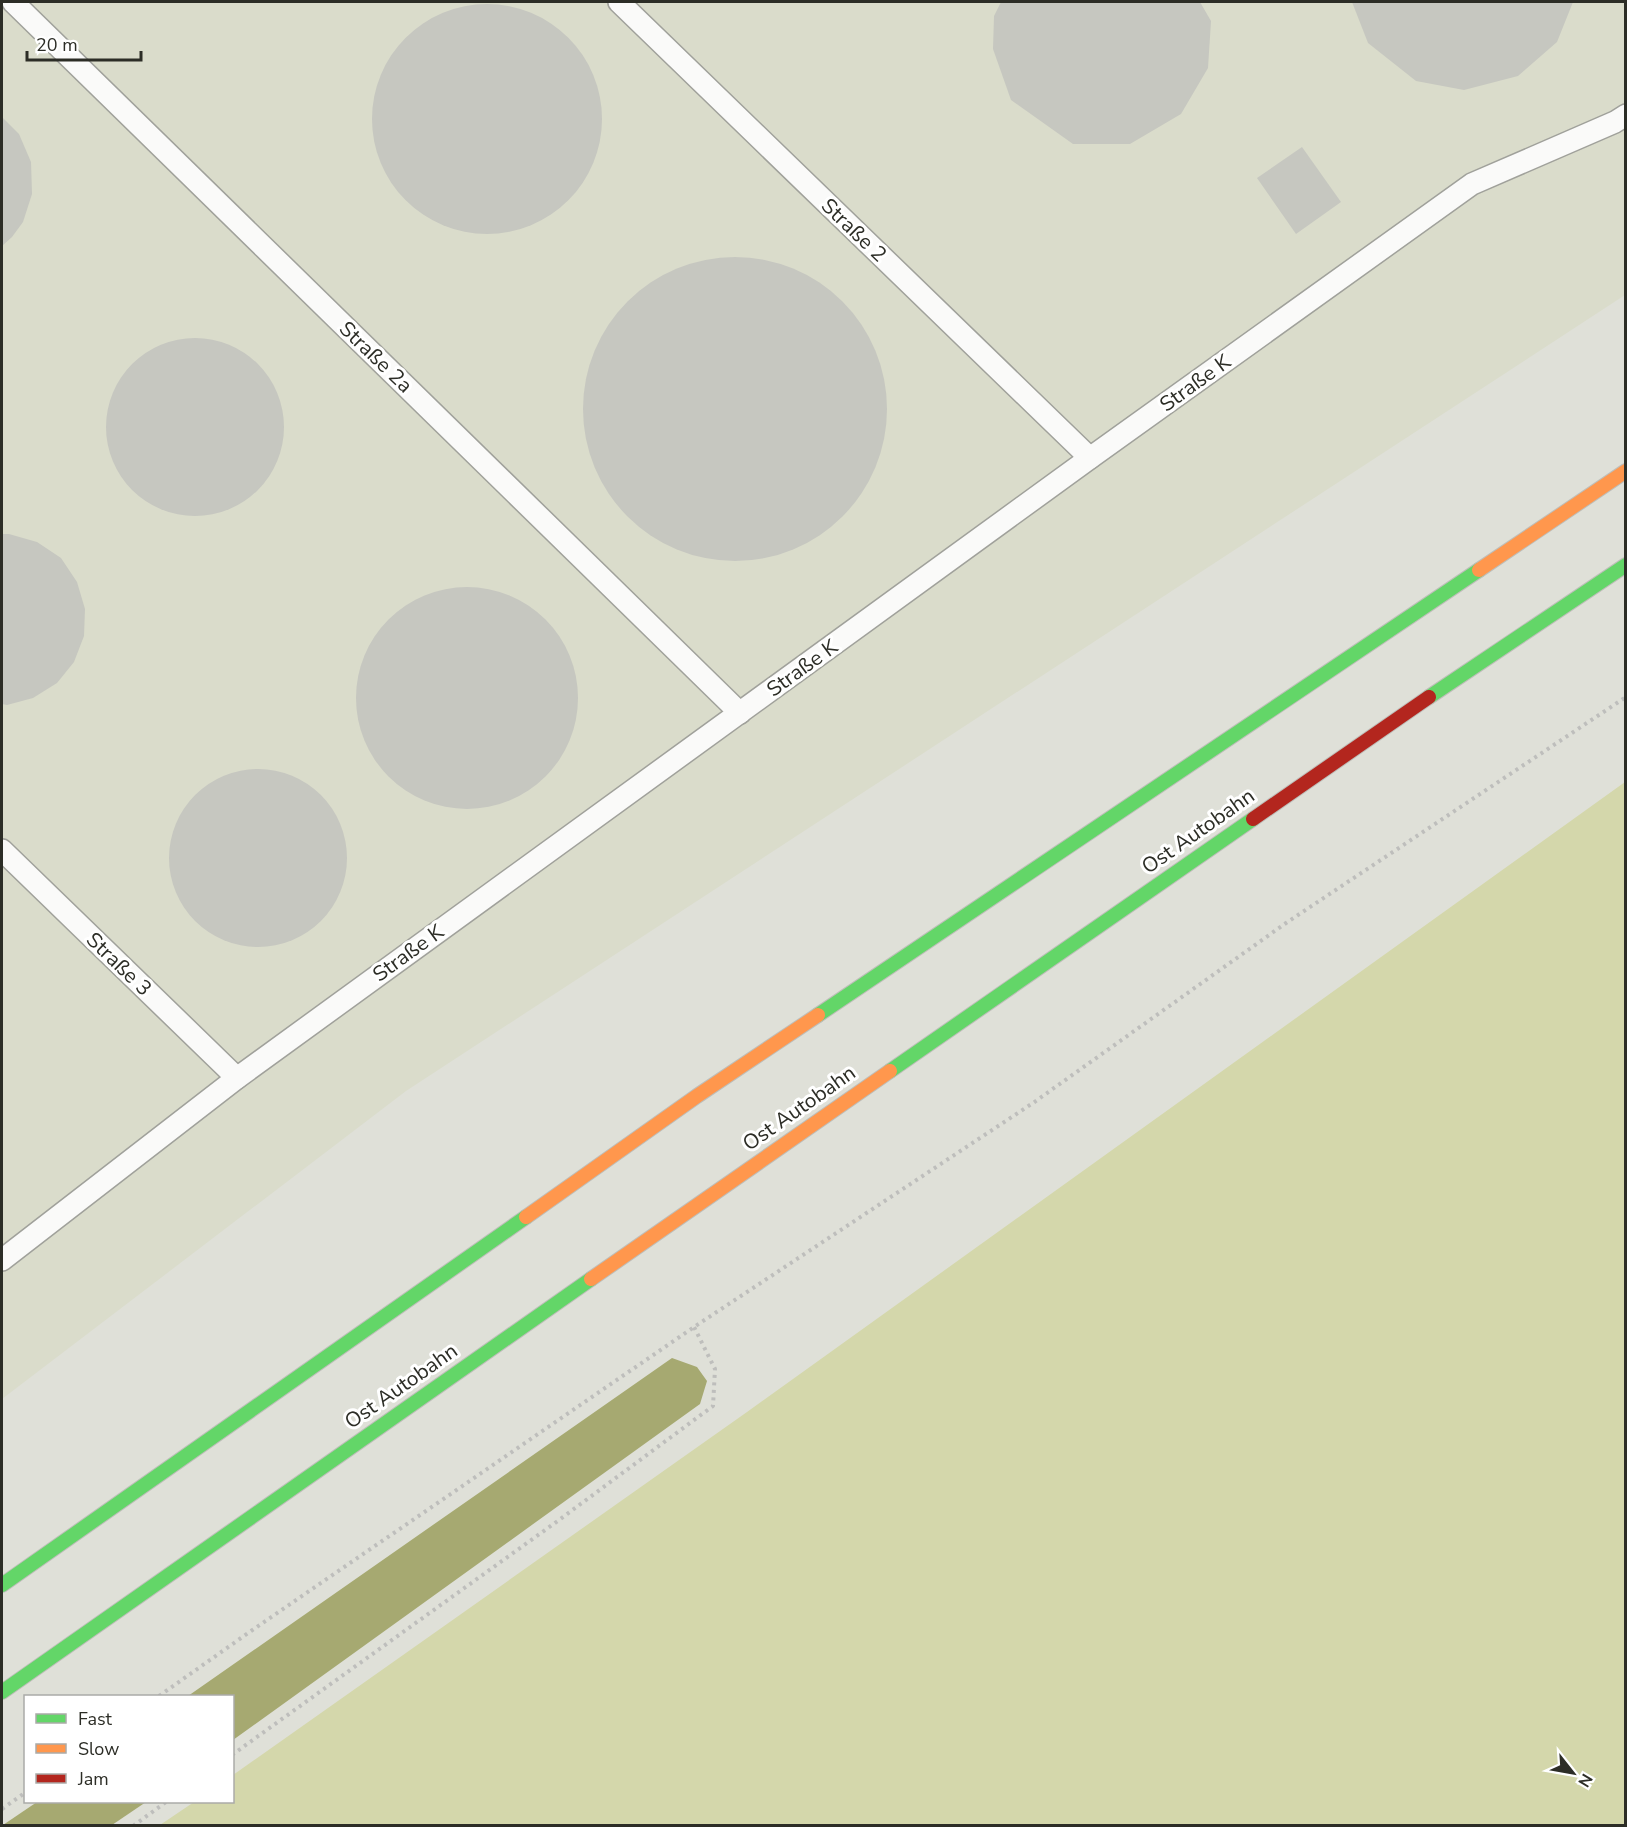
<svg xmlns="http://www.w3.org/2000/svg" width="1627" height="1827" font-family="'Nunito Sans',sans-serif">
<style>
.built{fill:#dadccb}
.green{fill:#d4d7ab}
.water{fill:#a6a971}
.building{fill:#c6c7c0}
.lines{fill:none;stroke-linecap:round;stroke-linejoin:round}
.lane-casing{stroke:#a0a19b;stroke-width:24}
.fast-casing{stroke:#bebeb9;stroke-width:16}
.slow-casing{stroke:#bebeb9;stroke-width:16}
.jam-casing{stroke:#bebeb9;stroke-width:16}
.path{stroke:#bebebc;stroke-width:4;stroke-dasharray:3 4.5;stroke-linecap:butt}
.lane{stroke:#fafaf9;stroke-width:21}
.fast{stroke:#63d668;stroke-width:14}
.slow{stroke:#ff974d;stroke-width:14}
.jam{stroke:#b3261e;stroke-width:14}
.labels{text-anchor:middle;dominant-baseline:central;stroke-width:6;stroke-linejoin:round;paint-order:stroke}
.street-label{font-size:21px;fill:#2c2d26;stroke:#fff}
</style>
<rect width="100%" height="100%" fill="#dfe0d8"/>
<!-- built -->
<path class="built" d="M2,2H1625V295L406,1091L2,1399Z"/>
<!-- green -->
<path class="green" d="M1625,782V1825H160L194,1802H232L233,1775L747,1412Z"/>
<!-- water -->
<g class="water">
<path d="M672,1358L697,1367L707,1381L700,1404L233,1740L232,1696H188Z"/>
<path d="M37,1802H146L112,1825H3Z"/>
</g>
<!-- building -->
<g class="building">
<path d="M1001,2H1200L1211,21L1208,68L1181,114L1130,144H1073L1011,100L993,49L994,16Z"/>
<path d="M1352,2H1573L1557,42L1518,76L1464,90L1416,81L1368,43Z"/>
<circle cx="487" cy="119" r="115"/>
<path d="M2,117L19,134L31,162L32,194L23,222L12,237L2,246Z"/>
<path d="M1302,147L1341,202L1296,234L1257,178Z"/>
<circle cx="735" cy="409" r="152"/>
<circle cx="195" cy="427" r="89"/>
<path d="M2,534H9L37,542L61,558L77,582L85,609L84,636L74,662L57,683L33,698L7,705L2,704Z"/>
<circle cx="467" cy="698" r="111"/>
<circle cx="258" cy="858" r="89"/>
</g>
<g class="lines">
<!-- lane casing -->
<g class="lane-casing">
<g id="lane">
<path d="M13,2L740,713"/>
<path d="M619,2L1090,458"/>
<path d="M2,850L237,1078"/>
<path d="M2,1260L237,1078L1090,458L1472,184L1615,122L1626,115"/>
</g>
</g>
<!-- fast casing -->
<g class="fast-casing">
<g id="fast">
<path d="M1429,697L1626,565"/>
<path d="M818,1015L1479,570"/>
<path d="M890,1071L1253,819"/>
<path d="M2,1585L526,1217"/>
<path d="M2,1692L591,1279"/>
</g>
</g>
<!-- slow casing -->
<g class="slow-casing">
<g id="slow">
<path d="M1479,570L1626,471"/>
<path d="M526,1217L697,1096L818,1015"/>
<path d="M591,1279L890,1071"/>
</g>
</g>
<!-- jam casing -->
<g class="jam-casing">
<path id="jam" d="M1253,819L1429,697"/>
</g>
<!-- path -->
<g class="path">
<path d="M159,1696L251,1631L694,1327L1033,1103L1286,923L1626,697"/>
<path d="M232,1755L559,1520L713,1406L715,1369L694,1327"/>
<path d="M2,1809L26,1792"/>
<path d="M133,1826L166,1802"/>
</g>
<!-- lane -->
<use href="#lane" class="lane"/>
<!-- fast -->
<use href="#fast" class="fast"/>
<!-- slow -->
<use href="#slow" class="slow"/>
<!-- jam -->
<use href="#jam" class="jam"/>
</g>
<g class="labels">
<!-- street labels -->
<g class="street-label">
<text transform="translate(854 230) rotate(44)">Straße 2</text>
<text transform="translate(376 357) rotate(44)">Straße 2a</text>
<text transform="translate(1195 383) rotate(-36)">Straße K</text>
<text transform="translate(802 668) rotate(-36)">Straße K</text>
<text transform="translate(1198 831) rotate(-35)">Ost Autobahn</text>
<text transform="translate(408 953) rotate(-36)">Straße K</text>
<text transform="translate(119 964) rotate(44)">Straße 3</text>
<text transform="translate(799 1108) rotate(-35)">Ost Autobahn</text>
<text transform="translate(401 1386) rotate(-35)">Ost Autobahn</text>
</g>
</g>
<!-- border -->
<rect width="1627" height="1827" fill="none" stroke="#2c2d26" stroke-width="6"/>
<!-- legend -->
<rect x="24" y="1695" width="210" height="108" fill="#ffffff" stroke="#ababa8" stroke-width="1.5"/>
<rect x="36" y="1714" width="30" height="9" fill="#63d668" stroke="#ababa8" stroke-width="1.5"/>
<text x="78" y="1725" font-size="18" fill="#2c2d26">Fast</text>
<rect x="36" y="1744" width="30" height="9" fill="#ff974d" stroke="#ababa8" stroke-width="1.5"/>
<text x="78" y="1755" font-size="18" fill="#2c2d26">Slow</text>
<rect x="36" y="1774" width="30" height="9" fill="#b3261e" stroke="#ababa8" stroke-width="1.5"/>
<text x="78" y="1785" font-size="18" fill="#2c2d26">Jam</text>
<!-- north arrow -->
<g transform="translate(1573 1773) rotate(121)" stroke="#ffffff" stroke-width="4.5" paint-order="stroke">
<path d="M0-4.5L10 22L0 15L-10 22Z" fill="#2c2d26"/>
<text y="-9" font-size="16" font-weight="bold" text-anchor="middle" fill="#2c2d26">N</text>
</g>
<!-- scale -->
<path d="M27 51v9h114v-9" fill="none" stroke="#2c2d26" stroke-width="3"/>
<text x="36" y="51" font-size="18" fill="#2c2d26" stroke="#ffffff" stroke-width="4.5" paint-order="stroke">20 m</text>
</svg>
